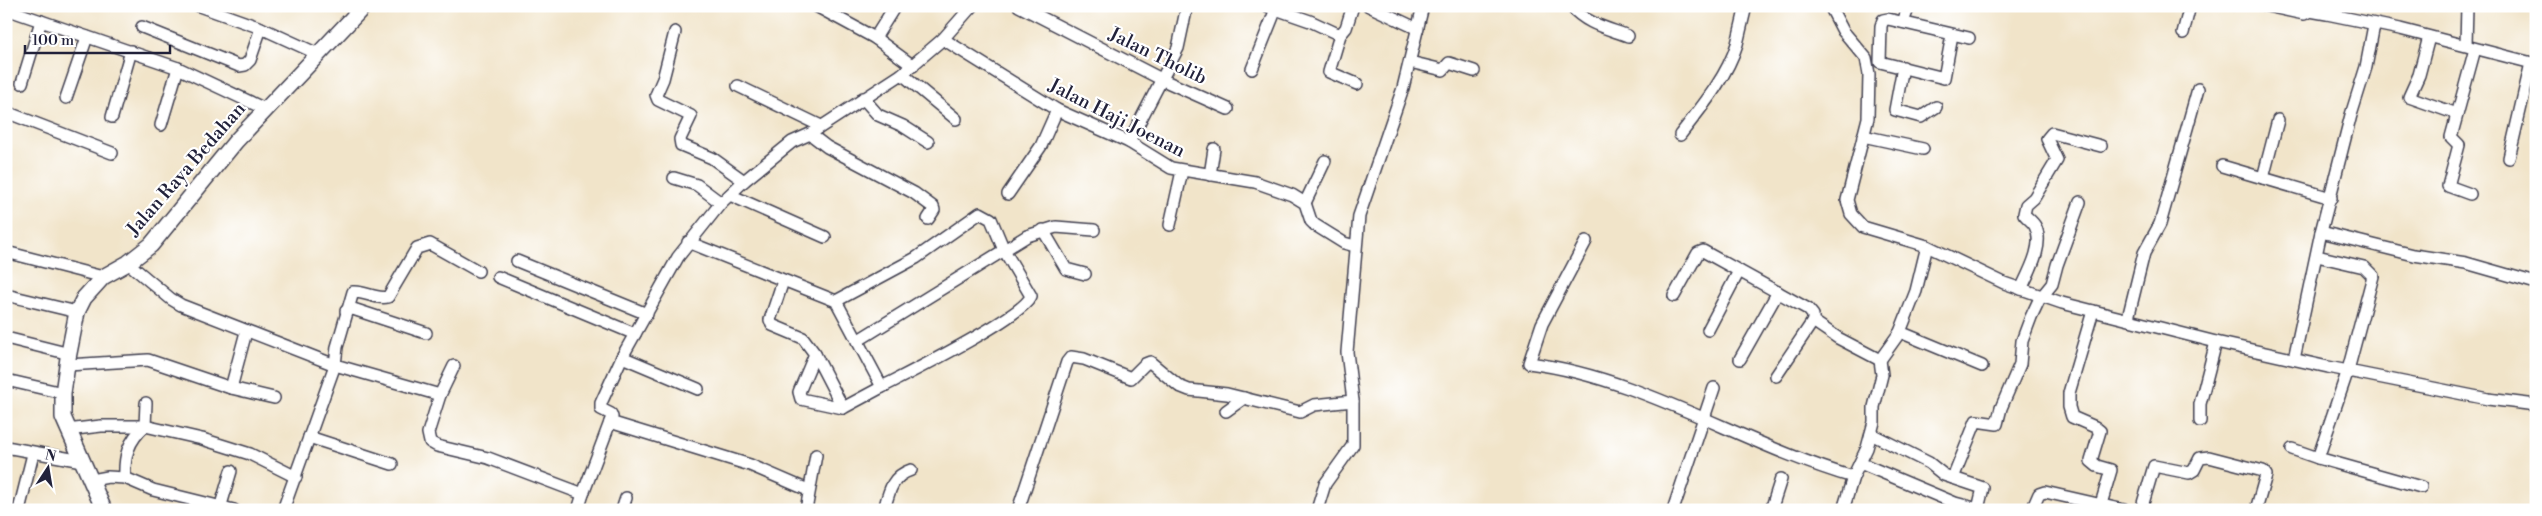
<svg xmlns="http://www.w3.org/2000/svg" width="2542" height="516" font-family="'Libre Bodoni',serif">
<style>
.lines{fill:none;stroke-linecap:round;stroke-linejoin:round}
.minor-casing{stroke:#413f50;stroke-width:14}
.tertiary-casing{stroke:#413f50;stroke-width:18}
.minor{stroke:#fff;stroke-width:11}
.tertiary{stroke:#fff;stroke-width:15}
.labels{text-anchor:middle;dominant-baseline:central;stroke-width:4.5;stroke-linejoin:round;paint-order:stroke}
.street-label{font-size:19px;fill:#22223b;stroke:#fff}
</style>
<rect width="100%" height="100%" fill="#fff"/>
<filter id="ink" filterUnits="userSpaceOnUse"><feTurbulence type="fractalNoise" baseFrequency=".02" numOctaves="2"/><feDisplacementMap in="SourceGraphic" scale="10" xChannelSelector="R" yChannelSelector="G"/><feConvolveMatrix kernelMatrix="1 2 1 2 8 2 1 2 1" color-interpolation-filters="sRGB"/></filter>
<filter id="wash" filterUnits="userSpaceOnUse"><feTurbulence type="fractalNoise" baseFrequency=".0096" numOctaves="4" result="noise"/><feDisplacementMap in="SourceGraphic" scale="20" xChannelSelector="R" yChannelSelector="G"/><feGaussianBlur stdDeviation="1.12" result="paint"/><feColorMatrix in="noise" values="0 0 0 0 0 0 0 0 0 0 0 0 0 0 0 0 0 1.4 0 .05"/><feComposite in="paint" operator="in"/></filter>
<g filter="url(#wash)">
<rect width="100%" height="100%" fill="#f1e4c9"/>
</g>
<g filter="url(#ink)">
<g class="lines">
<!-- minor casing -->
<g class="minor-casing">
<g id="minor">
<path d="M199,6L261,28"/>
<path d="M816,6L875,38L913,66"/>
<path d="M1019,6L1163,80L1228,109"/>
<path d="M1267,6L1310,21L1340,35L1346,28L1353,6"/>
<path d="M1369,6L1418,29"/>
<path d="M1571,6C1586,24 1607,28 1628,36"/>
<path d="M1830,6L1843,31L1866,58L1869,74L1868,118L1847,200L1851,214L1863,227L1927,246L2004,283L2062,303L2216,342L2328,367L2488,399L2536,405"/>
<path d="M2267,6L2304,14L2310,11L2327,14L2400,29L2536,64"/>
<path d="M6,9L178,68L265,109"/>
<path d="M1903,22L1909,6"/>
<path d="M142,27L239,66L245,65L250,60L261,28L318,54"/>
<path d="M675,32L663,79L656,95L658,100L691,116L680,139L681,145L712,158L744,181"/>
<path d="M2183,33L2190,6"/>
<path d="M1340,35L1329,72L1357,84"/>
<path d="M1952,35L1944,78L1880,62L1881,26L1883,20L1888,19L1969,38"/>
<path d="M2429,37L2419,75L2409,97L2457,114"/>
<path d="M875,38L895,6"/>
<path d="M943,39L1057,110L1129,142L1171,168L1255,182L1292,195L1305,203L1311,221L1315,225L1344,243L1355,246"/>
<path d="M2466,45L2467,6"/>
<path d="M1410,62L1443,70L1449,63L1474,71"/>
<path d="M1903,67L1895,110L1921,117L1936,107"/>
<path d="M1252,69L1276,9"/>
<path d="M902,74L956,119"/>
<path d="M22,83L41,21"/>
<path d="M738,86L821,126"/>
<path d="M66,98L87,37"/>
<path d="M863,98L878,115L903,126L928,142"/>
<path d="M6,112L112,153"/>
<path d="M112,117L131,51"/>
<path d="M161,125L178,68"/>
<path d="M810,134L827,147L914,193L933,207L934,210L928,219"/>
<path d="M1680,135C1701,108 1727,77 1737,44C1740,31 1743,19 1746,6"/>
<path d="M1863,136L1923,149"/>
<path d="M1129,142L1178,48L1187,6"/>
<path d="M2509,158L2531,63"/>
<path d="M2222,166L2331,198"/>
<path d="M1210,175L1214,149"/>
<path d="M674,178L697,185L721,203"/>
<path d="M2263,178L2278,120"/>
<path d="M1008,194L1041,146L1057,110"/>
<path d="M2470,194L2448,186L2459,145L2451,137L2475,49"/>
<path d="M730,195L825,237"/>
<path d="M1305,203L1325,161"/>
<path d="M1170,225L1182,171"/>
<path d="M1043,230L1066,269L1085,274"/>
<path d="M2321,232L2414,255L2466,263L2536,283"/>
<path d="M1586,241L1542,324L1529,363C1644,378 1743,445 1853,477"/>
<path d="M688,242L836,301L882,387C907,374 1024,316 1031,296L1004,250L991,219L980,213L916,258L836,301"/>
<path d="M6,252L103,277"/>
<path d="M2317,256L2364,267L2373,276L2348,370L2318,458L2421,487"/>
<path d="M517,261L647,314"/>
<path d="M128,263L171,299L181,305L335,365L440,395L428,433L430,442L437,446L488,458L583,494L612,417L611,414L601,409V403L622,357L678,257L721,203L744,181L792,142L810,134L902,74L943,39L972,6"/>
<path d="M498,277L635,334"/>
<path d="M783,281L770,320L772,325L803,338L815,354L799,392L801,399L843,408L882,387"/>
<path d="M2021,289C2029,272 2045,244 2035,226C2033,222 2027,218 2024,214L2026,205L2034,198L2057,160L2047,139L2052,133L2101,146"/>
<path d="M6,295L77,312"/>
<path d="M1674,296L1698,253L1703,251L1808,309L1813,315V321L1838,338L1880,360L1900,332L1916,291L1927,246"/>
<path d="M346,311L353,309L426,333"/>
<path d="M2093,311L2069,393V407L2072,417L2095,427L2100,431L2091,461L2097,466L2111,470L2101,504"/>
<path d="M2128,318L2144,253L2160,224L2198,89"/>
<path d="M1708,330L1739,271"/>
<path d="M1900,332L1982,366"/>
<path d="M6,338L70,354"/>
<path d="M857,341L1027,236L1056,227L1094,230"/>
<path d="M815,354L843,408"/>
<path d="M622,357L698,389"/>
<path d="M1740,359L1778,292"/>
<path d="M2294,359L2321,232L2351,115L2366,67L2374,25"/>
<path d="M68,365L148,360L231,388L274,398"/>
<path d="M1776,376L1813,321"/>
<path d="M6,380L63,393"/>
<path d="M231,388L246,332"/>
<path d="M440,395L454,366"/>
<path d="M1226,411L1244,398"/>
<path d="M2200,421V404L2216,342"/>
<path d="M610,422L750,465L808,490"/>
<path d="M67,430L101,426H145L146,403"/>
<path d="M1871,434L1929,463L1944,475L1983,488L1978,509"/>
<path d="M309,437L392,464"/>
<path d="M6,447L82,461"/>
<path d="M2292,449L2318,458"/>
<path d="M1860,463L1955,503L1982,510"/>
<path d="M125,478C124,456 128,441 145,426L202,439L250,454L296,477"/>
<path d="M1953,478L1976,421L1997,424L2001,408L2020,364L2022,341L2031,317L2039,300L2052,284L2057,265L2080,202"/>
<path d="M92,480L108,477L125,478L153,490L234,510"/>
<path d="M221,505L231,471"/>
<path d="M19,510L33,454"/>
<path d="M283,510L335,365L337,347L353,292C365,291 376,300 388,297L417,248L430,244L478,271"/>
<path d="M578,510L583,494"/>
<path d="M622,510L626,498"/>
<path d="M806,510L816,455"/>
<path d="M884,510C889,491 892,476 911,470"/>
<path d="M1018,510L1067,362L1071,357L1084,359L1131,378L1145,364L1150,362L1179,386L1189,390L1227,394L1300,412L1314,405L1353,401"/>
<path d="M1317,510L1325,484L1353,445V401L1347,352L1359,216L1403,88L1423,6"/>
<path d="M1673,510L1714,388"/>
<path d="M1771,510L1781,479"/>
<path d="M1843,510L1853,477L1867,448L1874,422V407L1882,375L1880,360"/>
<path d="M2032,510L2039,494L2045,492L2124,510"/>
<path d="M2141,510L2154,466L2189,473L2194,470L2200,458L2209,457L2263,471L2266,475L2256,510"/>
</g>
</g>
<!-- tertiary casing -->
<g class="tertiary-casing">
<path id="tertiary" d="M104,510L63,417V393L68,358L77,312L84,298L103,277L128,263L151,245L236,141L364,6"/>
</g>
<!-- minor -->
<use href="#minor" class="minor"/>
<!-- tertiary -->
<use href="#tertiary" class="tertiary"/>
</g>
</g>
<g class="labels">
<!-- street labels -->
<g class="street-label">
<text transform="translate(1158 56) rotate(26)">Jalan Tholib</text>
<text transform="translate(1117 118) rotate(27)">Jalan Haji Joenan</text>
<text transform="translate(186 169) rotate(-49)">Jalan Raya Bedahan</text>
</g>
</g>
<!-- margin -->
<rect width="2542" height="516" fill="none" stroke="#fff" stroke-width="25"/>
<!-- north arrow -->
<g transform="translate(48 468) rotate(12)" stroke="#ffffff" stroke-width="4" paint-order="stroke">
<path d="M0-4L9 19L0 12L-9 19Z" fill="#22223b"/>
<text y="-8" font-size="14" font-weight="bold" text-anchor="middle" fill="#22223b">N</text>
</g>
<!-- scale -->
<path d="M25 45v8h145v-8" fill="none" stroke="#22223b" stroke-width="2.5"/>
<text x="32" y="45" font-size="15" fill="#22223b" stroke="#ffffff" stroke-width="4" paint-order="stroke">100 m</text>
</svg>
